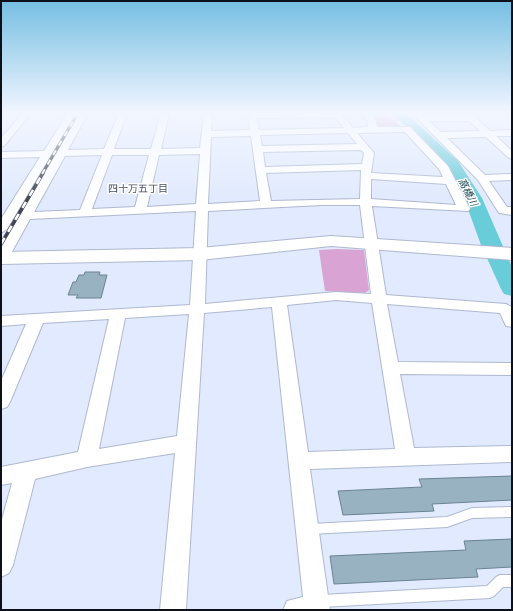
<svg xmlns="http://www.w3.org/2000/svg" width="513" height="611" font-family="Figtree,'Noto Sans JP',sans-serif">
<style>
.green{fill:#d9a4d3}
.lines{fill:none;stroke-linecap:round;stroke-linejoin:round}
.river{fill:#69ccd9;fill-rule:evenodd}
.building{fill:#99b2c2;stroke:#6a8291}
.lane-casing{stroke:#aeb8d0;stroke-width:2}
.street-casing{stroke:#aeb8d0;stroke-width:2}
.secondary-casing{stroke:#aeb8d0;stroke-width:2}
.path{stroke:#898f9f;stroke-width:1.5;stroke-dasharray:2 1;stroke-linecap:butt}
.lane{fill:#fff;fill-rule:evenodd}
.street{fill:#fff;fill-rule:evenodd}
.secondary{fill:#fff;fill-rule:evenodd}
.rail-far1-casing{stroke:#424753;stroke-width:3}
.rail-casing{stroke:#424753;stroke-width:3.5}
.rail-far1{stroke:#fff;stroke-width:2;stroke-dasharray:5.5;stroke-linecap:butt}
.rail{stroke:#fff;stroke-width:2.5;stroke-dasharray:7;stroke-linecap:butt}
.labels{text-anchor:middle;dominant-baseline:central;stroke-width:3;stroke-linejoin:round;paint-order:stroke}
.far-neighbourhood-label{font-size:10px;fill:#495166;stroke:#fff}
.far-water-label{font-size:10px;font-style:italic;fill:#144248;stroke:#fff}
</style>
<rect width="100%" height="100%" fill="#e1eafe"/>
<!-- green -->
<g class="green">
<path d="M370,113H387L402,128H378L376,119Z"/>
<path d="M337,249L364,250L369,290L365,293L325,291L319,250Z"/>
</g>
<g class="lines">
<!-- river -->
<path class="river" d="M392,113H406L458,161L482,198L512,267V296L504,294L501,289L481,245L464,198L447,166Z"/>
</g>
<!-- building -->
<g class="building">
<path d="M85,272H100L99,275H107L101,298H76L78,295H68L73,282H76L79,275H84Z"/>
<path d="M512,476V500L432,504L434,511L343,515L338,491L422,487L419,479Z"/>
<path d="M512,539V567L476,569L478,577L334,584L330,556L466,550L464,541Z"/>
</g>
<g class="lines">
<!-- lane casing -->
<g class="lane-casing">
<g id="lane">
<path d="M512,507V517L472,518L447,527L310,534L306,533L305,529L306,525L310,524L447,517L472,508Z"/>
<path d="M500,575H512V587H503L494,596L490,598L321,607L317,605L315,601L317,597L321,595L487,586L496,577Z"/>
</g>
</g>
<!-- street casing -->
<g class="street-casing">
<g id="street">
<path d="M23,113H31L4,146L1,147V138Z"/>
<path d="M68,113H76L7,229L1,233V219L40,157L1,158V152L44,151Z"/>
<path d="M80,113H88L68,150L104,149L119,113H127L114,149H151L161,113H169L161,149L200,148L204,113H212L211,131L250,130L248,113H341L353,128L368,127L367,120L361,113H370L375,119L377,127H410L448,166L470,209L468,211L372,206L386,295L506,304L512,307V327L506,326L500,313L387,304L398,362L512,363V375L400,374L414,448L512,446V462L310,469L330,610H283L287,601L303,597L272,307L204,313L186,610H160L175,453L87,467L35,479L13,565L9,573L1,577V523L12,483L1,485V467L78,452L109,319L43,323L10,402L7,407L1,409V381L26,324L1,326V316L190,305L196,211L30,219L8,259L6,262L1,263V248ZM335,117L344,128L259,130L257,118ZM405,132L439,169L443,177L371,173L374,153L357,133ZM348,133L357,144L262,146L260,135ZM251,136L260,201L208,204L211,137ZM361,150L364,153L362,164L265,167L263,152ZM200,154L196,204L147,207L159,155ZM102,155L80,210L34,212L65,156ZM112,155H149L135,207L92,209ZM361,170L360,199L271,201L266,173ZM371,179L446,184L456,205L371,199ZM321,205H360L371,294L336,292L205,304L208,211ZM336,300L372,303L395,449L308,452L287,305ZM189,314L177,436L99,449L125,318Z"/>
<path d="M412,113H421L423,115H464L462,113H471L490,131L512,130V136H496L512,151V159L509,158L486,137L447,138L485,175L512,174V180L489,181L507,207H512V215L499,213L478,180ZM429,121H469L480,131L441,132Z"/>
</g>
</g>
<!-- secondary casing -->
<g class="secondary-casing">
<path id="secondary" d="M331,236L512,248V260L331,246L200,260L1,264V252L200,248Z"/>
</g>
<!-- path -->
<path class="path" d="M390,113L398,121"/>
<!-- lane -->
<use href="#lane" class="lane"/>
<!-- street -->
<use href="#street" class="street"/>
<!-- secondary -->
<use href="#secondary" class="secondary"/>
<!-- rail-far1 casing -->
<g class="rail-far1-casing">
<path id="rail-far1" d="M42,174L78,113"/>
</g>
<!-- rail casing -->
<g class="rail-casing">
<path id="rail" d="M1,244L43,173"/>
</g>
<!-- rail-far1 -->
<use href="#rail-far1" class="rail-far1"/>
<!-- rail -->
<use href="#rail" class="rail"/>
</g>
<!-- sky -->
<linearGradient id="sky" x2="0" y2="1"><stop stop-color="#75bee2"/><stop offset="0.57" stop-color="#f2f6ff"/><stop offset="1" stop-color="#f2f6ff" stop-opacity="0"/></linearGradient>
<rect width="513" height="199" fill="url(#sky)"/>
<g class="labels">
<!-- far-neighbourhood labels -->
<g class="far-neighbourhood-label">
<text x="138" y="188">四十万五丁目</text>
</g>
<!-- far-water labels -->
<g class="far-water-label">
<text transform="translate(468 192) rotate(63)">高橋川</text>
</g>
</g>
<!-- border -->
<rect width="513" height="611" fill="none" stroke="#0d1019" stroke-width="4"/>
</svg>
